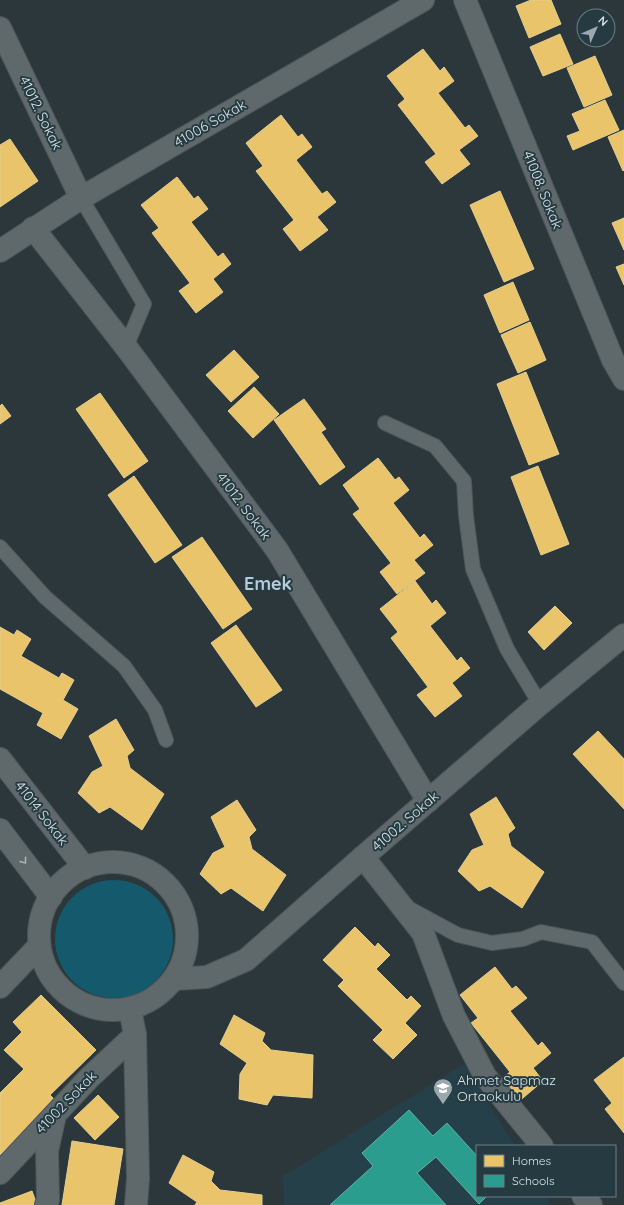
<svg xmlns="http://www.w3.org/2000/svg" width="624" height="1205" font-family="Quicksand,sans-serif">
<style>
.built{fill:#254049}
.green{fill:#145a6c}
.homes{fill:#e9c46a;stroke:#e4ce90}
.schools{fill:#2a9d8f;stroke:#5eb3aa}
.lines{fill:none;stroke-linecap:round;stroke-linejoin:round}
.service-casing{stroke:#4c5659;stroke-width:16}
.minor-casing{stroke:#4c5659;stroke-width:24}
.tertiary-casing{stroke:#4c5659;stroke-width:24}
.service{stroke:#5f686b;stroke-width:14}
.minor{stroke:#5f686b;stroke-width:22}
.tertiary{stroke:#5f686b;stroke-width:22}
.oneway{stroke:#a8b3b7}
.labels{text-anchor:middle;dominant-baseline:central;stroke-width:4;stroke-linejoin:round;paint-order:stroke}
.street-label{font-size:14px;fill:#d8e5e9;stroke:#263a42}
.poi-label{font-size:14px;fill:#d8e5e9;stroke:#263a42;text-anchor:start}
.district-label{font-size:18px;font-weight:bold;fill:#b5cdd6;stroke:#263a42}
</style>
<rect width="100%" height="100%" fill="#2c373c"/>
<!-- built -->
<path class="built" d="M464,1064L515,1146H477V1196H546L551,1205H284L283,1176Z"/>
<!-- green -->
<circle class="green" cx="114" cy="939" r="59"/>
<!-- homes -->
<g class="homes">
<path d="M531,0H551L561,24L529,38L516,6Z"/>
<path d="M560,34L573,64L543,76L530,47Z"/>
<path d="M423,49L440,71L444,67L454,81L438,93L465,128L469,125L478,136L459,150L470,164L442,184L425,162L436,154L398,105L405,99L387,76Z"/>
<path d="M595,56L612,95L584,107L567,68Z"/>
<path d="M605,100L619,130L573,150L567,136L580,131L572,114Z"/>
<path d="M281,115L298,137L302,134L312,147L296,160L322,194L327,191L336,202L317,217L328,230L300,251L283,229L294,220L256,171L263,166L246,143Z"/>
<path d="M624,130V170L623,171L608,137Z"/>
<path d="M10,139L38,181L0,207V145Z"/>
<path d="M177,177L194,199L198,196L208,209L191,222L218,257L223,253L231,264L213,279L223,292L196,313L179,291L190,283L152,233L159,228L141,205Z"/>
<path d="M500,191L534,269L504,282L470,205Z"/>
<path d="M624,218V250L612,223Z"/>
<path d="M624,264V285L616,267Z"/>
<path d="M513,282L529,320L500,333L484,295Z"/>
<path d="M530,322L546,360L518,373L501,335Z"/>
<path d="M234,350L259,377L231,402L206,375Z"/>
<path d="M526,372L559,454L529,465L497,384Z"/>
<path d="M254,387L279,414L253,438L228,411Z"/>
<path d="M100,393L148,461L124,478L76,409Z"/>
<path d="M304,399L326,429L321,432L345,467L320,485L274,420Z"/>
<path d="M2,404L11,416L0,424V406Z"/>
<path d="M378,458L395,480L399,477L409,490L393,503L420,538L424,534L433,545L414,560L425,573L397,594L380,572L391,563L353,514L360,509L343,485Z"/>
<path d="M538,466L569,544L541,555L511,477Z"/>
<path d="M134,476L182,545L155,563L108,495Z"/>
<path d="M202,537L252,609L223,629L172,557Z"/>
<path d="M415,581L432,604L436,600L446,613L430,626L457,661L461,657L470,668L452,683L462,696L435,717L417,695L428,687L391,638L398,632L380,609Z"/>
<path d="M555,606L572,623L544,650L528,632Z"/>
<path d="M236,625L282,690L256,707L211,643Z"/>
<path d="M0,627L14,635L17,630L31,639L21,656L59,678L62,673L74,680L63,700L78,709L61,739L37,725L43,713L0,689Z"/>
<path d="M116,719L134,750L127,756L130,768L164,794L142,830L110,807L99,813L78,793L92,772L103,766L89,736Z"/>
<path d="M598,731L624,759V809L573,754Z"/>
<path d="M496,797L515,828L508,834L511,846L544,872L522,908L490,886L479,891L458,871L472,850L484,845L470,814Z"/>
<path d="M237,800L256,830L249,837L252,849L286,875L263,911L231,888L221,894L200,874L213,853L225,847L211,817Z"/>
<path d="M355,927L375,947L378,943L390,955L376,969L407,1000L411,996L421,1006L405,1023L417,1035L393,1059L373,1040L383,1030L338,986L344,980L323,960Z"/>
<path d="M495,967L512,989L516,986L527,998L510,1011L538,1046L542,1042L551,1053L533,1068L543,1081L517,1103L499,1081L510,1072L471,1023L478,1018L460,995Z"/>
<path d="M41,995L96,1050L50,1095L55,1100L0,1155V1093L24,1069L4,1050L22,1032L13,1022Z"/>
<path d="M234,1015L265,1033L262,1041L271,1050L313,1055L312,1098L273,1095L267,1105L239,1099L240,1074L247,1063L220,1044Z"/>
<path d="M624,1057V1133L605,1109L612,1103L594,1080Z"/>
<path d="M98,1095L119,1117L95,1140L74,1118Z"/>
<path d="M72,1141L123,1149L114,1205H62Z"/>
<path d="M183,1155L214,1172L211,1181L220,1190L262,1195V1205H195L197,1202L169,1183Z"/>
<path d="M32,1191L37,1205H0V1203Z"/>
</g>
<!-- schools -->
<path class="schools" d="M409,1110L433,1136L447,1123L477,1156V1196H487L479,1204L436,1157L417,1173L446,1205H330L373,1166L362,1153Z"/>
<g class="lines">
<!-- service casing -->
<g class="service-casing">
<g id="service">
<path d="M81,198L144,304L126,347"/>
<path d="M385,423L435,446L464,481L466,516L473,569L507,649L540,704"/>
<path d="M0,547L45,597L124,666L155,710L166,740"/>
<path d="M408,908L458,935L492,943L523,939L541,932L592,942L624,983"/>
</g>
</g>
<!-- minor casing -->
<g class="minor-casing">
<g id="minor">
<path d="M465,0L613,360L624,379"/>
<path d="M0,28L81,198"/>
<path d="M33,228L126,347L277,550L428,801"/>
<path d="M363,857L423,933L454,1016L485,1076L542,1146"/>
<path d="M0,987L39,946"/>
<path d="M0,1173L89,1078L135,1035"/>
<path d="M583,1196L591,1205"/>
<path d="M46,1205L48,1200L47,1151L55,1115"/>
</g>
</g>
<!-- tertiary casing -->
<g class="tertiary-casing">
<g id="tertiary">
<path d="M0,251L81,198L423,0"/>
<path d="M0,759L85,868"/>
<path d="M0,830L51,897"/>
<circle cx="113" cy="936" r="74"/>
<path d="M175,979L207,977L246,960L363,857L540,704L624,635"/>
<path d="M130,1009L135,1035L138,1179L136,1205"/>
</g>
</g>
<!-- service -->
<use href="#service" class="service"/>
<!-- minor -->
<use href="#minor" class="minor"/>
<!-- tertiary -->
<use href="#tertiary" class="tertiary"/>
</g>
<!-- one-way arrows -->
<defs><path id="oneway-chevron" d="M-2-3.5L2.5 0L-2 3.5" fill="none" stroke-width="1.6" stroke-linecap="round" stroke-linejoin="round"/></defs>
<use class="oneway" href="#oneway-chevron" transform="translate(24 861) rotate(53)"/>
<!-- icons -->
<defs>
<g id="school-pin" transform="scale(1)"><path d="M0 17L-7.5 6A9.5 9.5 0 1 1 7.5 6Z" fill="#9ca8ac" stroke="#263a42"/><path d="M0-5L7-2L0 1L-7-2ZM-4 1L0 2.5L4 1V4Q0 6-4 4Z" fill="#fff"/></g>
</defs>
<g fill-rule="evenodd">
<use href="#school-pin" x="443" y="1088"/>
</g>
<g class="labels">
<!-- street labels -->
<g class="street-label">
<text transform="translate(41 113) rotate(64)">41012. Sokak</text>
<text transform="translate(210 123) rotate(-30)">41006 Sokak</text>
<text transform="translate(543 190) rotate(68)">41008. Sokak</text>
<text transform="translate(244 506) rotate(53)">41012. Sokak</text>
<text transform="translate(42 813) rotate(52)">41014 Sokak</text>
<text transform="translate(405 821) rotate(-41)">41002. Sokak</text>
<text transform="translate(66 1102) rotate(-46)">41002 Sokak</text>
</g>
<!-- poi labels -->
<g class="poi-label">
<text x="457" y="1080">Ahmet Sapmaz<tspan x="457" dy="16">Ortaokulu</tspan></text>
</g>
<!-- district labels -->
<g class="district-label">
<text x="268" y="583">Emek</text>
</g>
</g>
<!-- legend -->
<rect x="476" y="1145" width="140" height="52" fill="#263a42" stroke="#6d7e85"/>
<rect x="484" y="1155" width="20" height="12" fill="#e9c46a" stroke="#6d7e85"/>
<text x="512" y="1165" font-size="12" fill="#d8e5e9">Homes</text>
<rect x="484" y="1175" width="20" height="12" fill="#2a9d8f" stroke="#6d7e85"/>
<text x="512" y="1185" font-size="12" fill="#d8e5e9">Schools</text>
<!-- north arrow -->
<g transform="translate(596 28) rotate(45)"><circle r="19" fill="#263a42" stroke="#6d7e85"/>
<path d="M0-3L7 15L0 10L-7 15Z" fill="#9ca8ac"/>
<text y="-6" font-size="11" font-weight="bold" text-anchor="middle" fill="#d8e5e9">N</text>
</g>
</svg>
